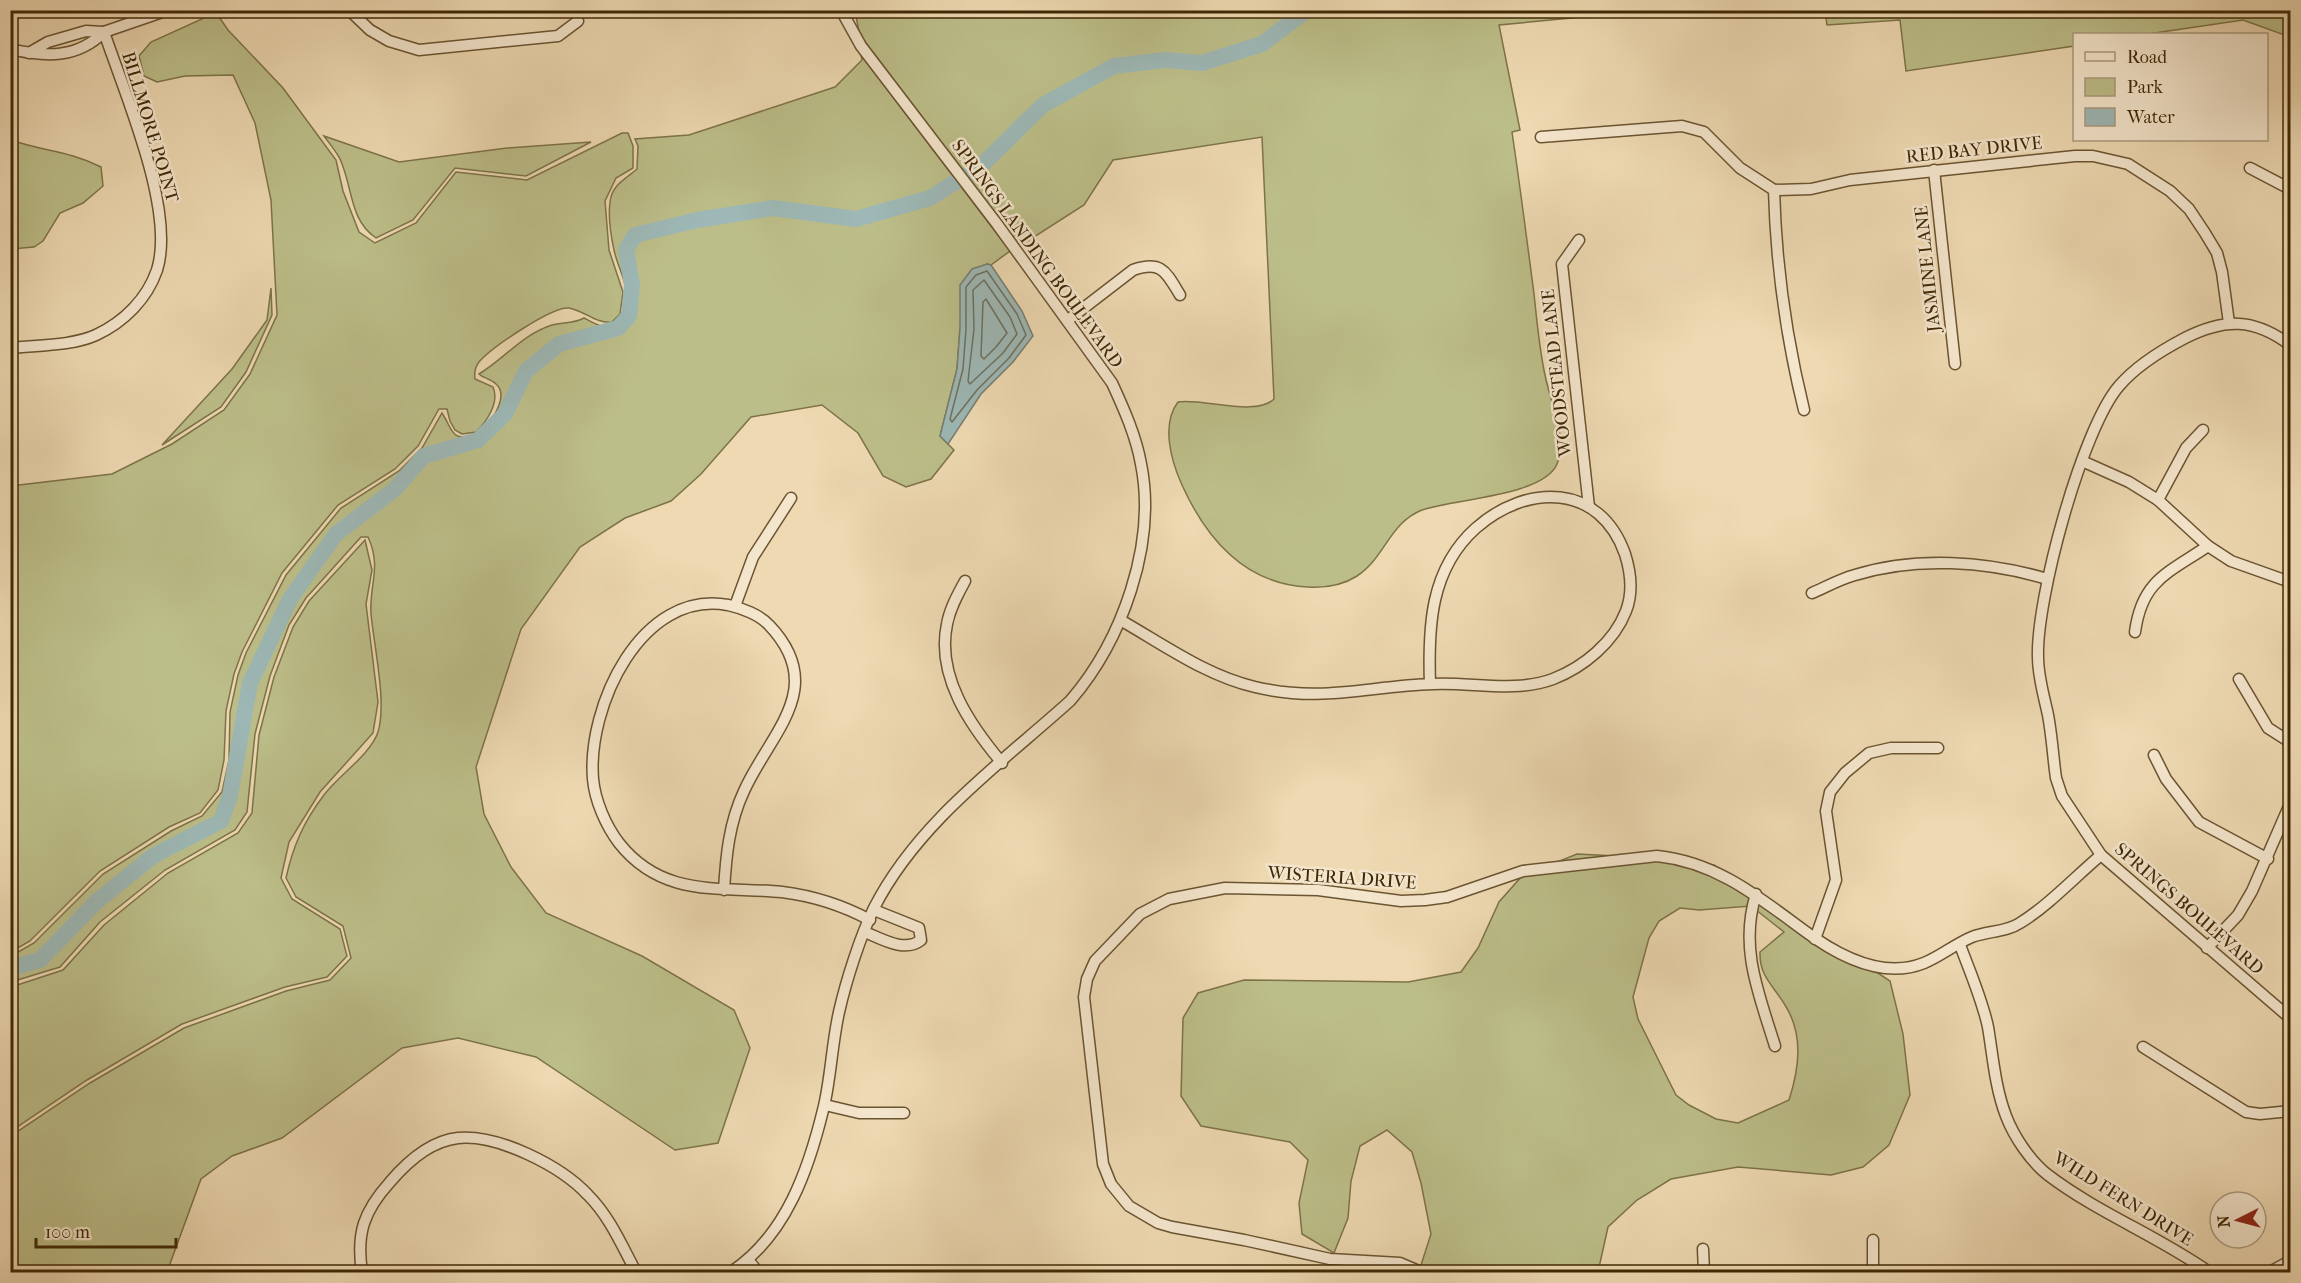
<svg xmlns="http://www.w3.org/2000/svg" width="2301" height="1283" font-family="'IM FELL French Canon',serif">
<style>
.green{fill:#bcbe89;stroke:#7e7348;stroke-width:1.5;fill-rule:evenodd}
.water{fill:#9db8b6;stroke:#777e70;stroke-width:1.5}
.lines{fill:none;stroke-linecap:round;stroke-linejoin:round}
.shore{stroke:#6e705e;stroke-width:1.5}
.river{stroke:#9db8b6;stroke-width:16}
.minor-casing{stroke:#6b5431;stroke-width:13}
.minor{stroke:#f4e6cd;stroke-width:10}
.labels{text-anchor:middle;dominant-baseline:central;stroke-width:5;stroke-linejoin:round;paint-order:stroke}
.street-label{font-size:18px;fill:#3f2806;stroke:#f4e6cd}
</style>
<rect width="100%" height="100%" fill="#eed9b2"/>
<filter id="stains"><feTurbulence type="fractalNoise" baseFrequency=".00333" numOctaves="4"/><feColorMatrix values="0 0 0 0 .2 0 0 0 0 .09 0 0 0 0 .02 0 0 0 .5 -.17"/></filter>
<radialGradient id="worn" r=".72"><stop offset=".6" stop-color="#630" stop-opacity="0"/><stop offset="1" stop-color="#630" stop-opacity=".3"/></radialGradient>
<!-- green -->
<g class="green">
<path d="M207,11H215L228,30L283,88L336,160L343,191L359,232L375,243L416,223L456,172L527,180L622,133H628L633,146V168L616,178L605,201L609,250L623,292L620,314L612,322C596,324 585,311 569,308C552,306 491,348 479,362C475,367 474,372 475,379L493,387C500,403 486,422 476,432L462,434L455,430L450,421L447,409H439L418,446L395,469L338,505L282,573L242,652L234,674L226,711L224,760L218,790L200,813L169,827L100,871L30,941L11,952V486L112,474L172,444L224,410L250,374L277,315L271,200L255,123L233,75L185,76L157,82L144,76L139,56L151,42L202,19Z"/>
<path d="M855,11H1646L1499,25L1520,130L1512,132C1520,186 1527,240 1534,294C1537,321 1539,348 1545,375C1550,402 1568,437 1557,464C1544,496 1453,499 1422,510C1389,523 1385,558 1357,576C1343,585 1325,588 1308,587C1245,584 1206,538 1182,485C1171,461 1161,424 1178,402C1203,398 1256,417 1274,399L1262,137L1113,160L1084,205L1020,246L866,43L859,32Z"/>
<path d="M1825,11H2290V37L2243,20L2148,34H2074V46L1906,71L1900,20L1827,25Z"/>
<path d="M861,55L1010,251L991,265L987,264L960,328L957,369L940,436L954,450L931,479L906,487L883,476L858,433L822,405L751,417L701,474L671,501L625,518L580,547L521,629L476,767L484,814L511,867L546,913L642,956L734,1010L750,1048L718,1143L675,1150L536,1057L458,1038L402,1048L282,1138L232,1156L201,1179L167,1272H11V1136L90,1083L184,1028L286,991L330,980L351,958L343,926L296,897L286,878C293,846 304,821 324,795C338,776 371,754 378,732C387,703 374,646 371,614C369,585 382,567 368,537H361L306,598L289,625L270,676L255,734L247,812L235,830L165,870L100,922L60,967L11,982V956L34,943L103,874L171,831L202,816L222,792L229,760L230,712L238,675L246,653L286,575L341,508L399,471L422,448L442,413C454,431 449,441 478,436C488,426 511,397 496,384C491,379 483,378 479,374C504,359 523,334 552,325C563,322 573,324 584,318C597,325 609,333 621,320C638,299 618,271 614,250C611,236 608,217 610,203C611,185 626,179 637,169L638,146L635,139L689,135L835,87L862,60Z"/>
<path d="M324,136L399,162L507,148L591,142L526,176L455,168L413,220L376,238C349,220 353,187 340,159C336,151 329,143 324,136Z"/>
<path d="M11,140C42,151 70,151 101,167L103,186L83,203L60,213L43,241L34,247L11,249Z"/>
<path d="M271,288L272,315L246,372L221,407L162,445L232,369L267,320Z"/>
<path d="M365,540L372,570L366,604L378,702L373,733L320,792L289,842L281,878L292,899L340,929L347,956L327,977L285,987L182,1024L87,1080L11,1131V987L63,970L104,925L168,873L238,833L252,813L259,735L274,677L293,627L309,601Z"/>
<path d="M1577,854L1675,859L1714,865L1890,981L1903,1034L1910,1095L1889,1145L1863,1167L1831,1175L1738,1167L1671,1179L1637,1200L1608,1227L1598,1272H1429L1421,1265L1431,1234L1421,1183L1412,1152L1387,1130L1360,1146L1351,1181L1348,1218L1334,1253L1302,1234L1299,1203L1308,1160L1290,1142L1201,1126L1181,1096L1183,1018L1198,993L1244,980L1408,982L1461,972L1478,948L1499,902L1522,876ZM1751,906L1784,932L1760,952C1759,976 1773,985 1785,1005C1804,1035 1799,1069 1789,1100L1738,1123L1716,1119L1689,1105L1676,1095L1638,1019L1633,997L1649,938L1659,921L1680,908L1699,910Z"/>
</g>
<!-- water -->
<path class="water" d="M987,264L991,265L1022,311L1033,336L1013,362L981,394L948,444L940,436L957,369L960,328V285L972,269Z"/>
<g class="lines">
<!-- shore -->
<g class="shore">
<path d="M987,271L1017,314L1026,335L1009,358L977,390L952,422L950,419L963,369L966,329V287L976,275Z"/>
<path d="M984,280L1010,317L1017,334L1003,353L970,384L968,381L974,329L973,290Z"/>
<path d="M986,299L1007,333L996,347L984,359L981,356L983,302Z"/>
</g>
<!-- river -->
<path class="river" d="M10,968L40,960L96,902L153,856L221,821L230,796L250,683L290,599L336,534L395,489L424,456L478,440L505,414L526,371L559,344L618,328L629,316L632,285L626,250L635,235L697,220L773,208L856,219L930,198L981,166L1043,105L1114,66L1165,60L1202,63L1262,44L1307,10"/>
<!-- minor casing -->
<g class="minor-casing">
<g id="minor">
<path d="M349,10L370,30L389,41L419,50L558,36L578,21"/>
<path d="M10,49C45,57 77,59 104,32"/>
<path d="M29,53L48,42L86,31L104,32L168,10"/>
<path d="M1541,137L1682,126L1704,132L1740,168L1774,190L1811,189L1850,180L2075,156H2093L2128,164L2170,191L2189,209L2205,233L2217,253L2222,272L2229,323"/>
<path d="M2250,168L2290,189"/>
<path d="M1934,170L1955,364"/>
<path d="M1774,190C1776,265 1786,337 1804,410"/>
<path d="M1579,240L1562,264L1589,507"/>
<path d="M1068,320L1133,270C1162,260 1166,272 1180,295"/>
<path d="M2290,345C2254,318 2225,318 2185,338C2162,350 2137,365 2119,386C2082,429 2036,599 2038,657C2038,677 2044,696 2048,715C2052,736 2053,757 2056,778L2062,796L2101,855L2290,1018"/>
<path d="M10,348C37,345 72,346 96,335C124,322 147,299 157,270C176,210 124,92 104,32"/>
<path d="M2082,461L2129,482L2158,500L2208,546L2231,561L2290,582"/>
<path d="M2158,500L2186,448L2203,430"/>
<path d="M965,581C958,594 950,608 947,624C936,676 970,725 1002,763"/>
<path d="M1812,593C1826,587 1840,579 1855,575C1916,556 1987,561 2047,579"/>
<path d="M735,606L753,557L791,498"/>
<path d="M1122,621C1164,645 1207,676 1255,687C1322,703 1368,686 1433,684C1472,682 1516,693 1553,679C1584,667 1614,642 1626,611C1633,593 1631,573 1625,554C1600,483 1527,483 1476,528C1430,569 1428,627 1430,684"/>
<path d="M2135,632C2142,580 2168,573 2208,546"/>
<path d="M2239,679L2268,728L2290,742"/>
<path d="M2154,755L2166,779L2199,822L2268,859"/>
<path d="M724,890C726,856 729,823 744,791C770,733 829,688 769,625C760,615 742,608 728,605C641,589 587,707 593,779C595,801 606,826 619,843C663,899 722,886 782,892C814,896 842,905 870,920"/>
<path d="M1756,894C1739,948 1759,994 1775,1046"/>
<path d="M865,932C882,939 905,953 921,940L919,928L874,910"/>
<path d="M1815,939L1836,880L1826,811L1830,792L1845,773L1869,753L1891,748H1938"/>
<path d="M1960,945C1970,972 1982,999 1988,1027C1993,1057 1995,1087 2006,1116C2014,1137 2031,1162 2048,1175C2098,1213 2158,1236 2209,1272"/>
<path d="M2207,948L2238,915L2252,891L2290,804"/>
<path d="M2143,1047L2246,1112L2260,1114L2290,1111"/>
<path d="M825,1105L859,1113H904"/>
<path d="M1703,1249L1704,1272"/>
<path d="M749,1261L758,1272"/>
<path d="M362,1272C356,1233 364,1211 390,1182C407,1162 430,1141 458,1138C498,1134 561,1166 588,1195C610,1217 622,1246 636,1272"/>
<path d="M731,1272C786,1236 809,1169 824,1106C831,1076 832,1043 839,1012C846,981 860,937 874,908C917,823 1000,764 1070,701C1122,641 1157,544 1141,464C1136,436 1124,409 1112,383L997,224L861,46L841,10"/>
<path d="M1421,1272L1400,1263L1330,1259L1244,1240L1172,1227L1158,1223L1129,1206L1111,1184L1103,1164L1084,997L1087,979L1095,961L1140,914L1169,899L1225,888L1318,890L1401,901L1425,900L1447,897L1523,871L1657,856C1715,862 1756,895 1802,929C1835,954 1882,980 1924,963C1941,956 1955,944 1972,937C1987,931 2007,932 2020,923C2048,906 2076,876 2101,855"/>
<path d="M1873,1272V1240"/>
<path d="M2270,1272L2290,1261"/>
</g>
</g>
<!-- minor -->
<use href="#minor" class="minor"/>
</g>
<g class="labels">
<!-- street labels -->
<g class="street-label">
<text transform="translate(150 127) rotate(73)">BILLMORE POINT</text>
<text transform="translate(1974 150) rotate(-6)">RED BAY DRIVE</text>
<text transform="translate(1037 254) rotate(54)">SPRINGS LANDING BOULEVARD</text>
<text transform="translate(1928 269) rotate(-96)">JASMINE LANE</text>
<text transform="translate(1557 373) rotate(-96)">WOODSTEAD LANE</text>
<text transform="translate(1342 878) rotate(4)">WISTERIA DRIVE</text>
<text transform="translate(2189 909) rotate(41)">SPRINGS BOULEVARD</text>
<text transform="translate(2123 1199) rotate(32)">WILD FERN DRIVE</text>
</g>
</g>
<!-- margin -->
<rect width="2301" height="1283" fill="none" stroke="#eed9b2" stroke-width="36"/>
<rect x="12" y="12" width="2277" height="1259" fill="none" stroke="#3f2806" stroke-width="3"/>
<rect x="18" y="18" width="2265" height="1247" fill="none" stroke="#3f2806" stroke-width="1.5"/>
<!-- legend -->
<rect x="2073" y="33" width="195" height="108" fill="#f4e6cd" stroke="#ac9a7d" stroke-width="1.5"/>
<rect x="2085" y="52" width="30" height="9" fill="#f4e6cd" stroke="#ac9a7d" stroke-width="1.5"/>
<text x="2127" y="63" font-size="18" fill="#3f2806">Road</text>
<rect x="2085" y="78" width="30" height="18" fill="#bcbe89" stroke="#ac9a7d" stroke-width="1.5"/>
<text x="2127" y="93" font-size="18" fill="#3f2806">Park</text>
<rect x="2085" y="108" width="30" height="18" fill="#9db8b6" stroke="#ac9a7d" stroke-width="1.5"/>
<text x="2127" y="123" font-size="18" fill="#3f2806">Water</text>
<!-- north arrow -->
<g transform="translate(2238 1220) rotate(264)"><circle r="28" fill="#f4e6cd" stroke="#ac9a7d" stroke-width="1.5"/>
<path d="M0-4.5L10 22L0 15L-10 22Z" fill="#8f2418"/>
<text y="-9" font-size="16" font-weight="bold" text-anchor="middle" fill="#3f2806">N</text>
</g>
<!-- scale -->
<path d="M36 1238v9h140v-9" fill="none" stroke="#3f2806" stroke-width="3"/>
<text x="45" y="1238" font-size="18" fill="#3f2806" stroke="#f4e6cd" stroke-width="4.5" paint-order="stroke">100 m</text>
<rect width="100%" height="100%" filter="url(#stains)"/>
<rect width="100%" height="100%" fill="url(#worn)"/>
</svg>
